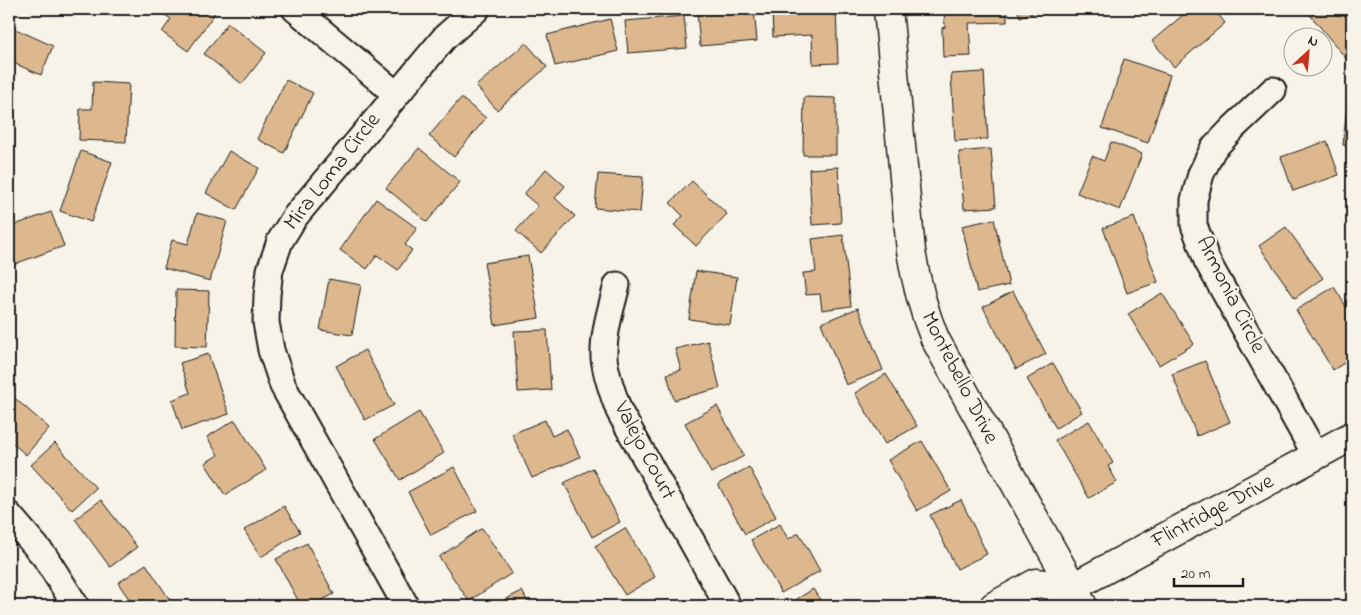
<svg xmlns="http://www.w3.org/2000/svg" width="1361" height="615" font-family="'Indie Flower',sans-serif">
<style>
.building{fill:#ddb88e;stroke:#1c1c1c}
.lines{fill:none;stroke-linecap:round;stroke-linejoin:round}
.street-casing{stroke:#1c1c1c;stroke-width:29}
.secondary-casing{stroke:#1c1c1c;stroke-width:31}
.street{stroke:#f7f3e8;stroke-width:25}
.secondary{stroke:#f7f3e8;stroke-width:28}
.labels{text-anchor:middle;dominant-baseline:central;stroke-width:4.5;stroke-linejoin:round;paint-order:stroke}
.street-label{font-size:22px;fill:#1c1c1c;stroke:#f7f3e8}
</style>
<rect width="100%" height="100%" fill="#f7f3e8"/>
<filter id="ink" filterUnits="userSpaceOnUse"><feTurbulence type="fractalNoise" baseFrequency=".02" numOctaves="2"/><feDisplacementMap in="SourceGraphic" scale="10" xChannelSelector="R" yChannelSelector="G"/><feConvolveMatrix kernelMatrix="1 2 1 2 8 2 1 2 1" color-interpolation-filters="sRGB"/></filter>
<g filter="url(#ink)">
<!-- building -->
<g class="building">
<path d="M156,9H209L215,13L188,51L162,32L171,19Z"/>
<path d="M742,9H754L757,41L700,46L697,12Z"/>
<path d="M772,9H836L838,63L813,64L812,35L773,37Z"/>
<path d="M944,9H1007V22L969,23L971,56L943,57L942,28L945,27Z"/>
<path d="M1017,9H1045L1020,17Z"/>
<path d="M1190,9H1214L1225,23L1174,67L1152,41Z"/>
<path d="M1228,9H1275L1228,15Z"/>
<path d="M1308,9H1352V59L1349,62L1306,10Z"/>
<path d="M684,16L687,48L628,53L625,21Z"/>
<path d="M610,19L618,51L555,66L547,35Z"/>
<path d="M228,23L266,53L242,84L204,54Z"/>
<path d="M9,26L53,46L41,75L9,61Z"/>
<path d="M526,43L547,67L497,110L476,86Z"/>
<path d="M1124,59L1170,75L1148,143L1102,128Z"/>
<path d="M984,72L988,139L955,141L951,74Z"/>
<path d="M1350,75H1352V146L1343,145Z"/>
<path d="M286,80L313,93L284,153L257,139Z"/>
<path d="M93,82L129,84L126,142L79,140L80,109H92Z"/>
<path d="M804,97L836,98V155H803Z"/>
<path d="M461,98L486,118L454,157L429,136Z"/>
<path d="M1327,141L1339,175L1293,191L1281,157Z"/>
<path d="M1111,142L1142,154L1120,210L1077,193L1092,156L1104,161Z"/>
<path d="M419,148L460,182L427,222L386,188Z"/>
<path d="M991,149L996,207L964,209L959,152Z"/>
<path d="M81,151L112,162L91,222L60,211Z"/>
<path d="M229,151L259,168L236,210L206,193Z"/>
<path d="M838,167L841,223L812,225L809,169Z"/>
<path d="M546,169L565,186L555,198L575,216L541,253L516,231L538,206L524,194Z"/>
<path d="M598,174L643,177L640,212L595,208Z"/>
<path d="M692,181L727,214L696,246L674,225L683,216L670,203Z"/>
<path d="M376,199L417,228L405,245L412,250L398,270L377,255L367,269L340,250Z"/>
<path d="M51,212L64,246L9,266V227Z"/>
<path d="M197,213L227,221L210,281L164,268L172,240L188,244Z"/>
<path d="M1134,217L1158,282L1127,293L1103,228Z"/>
<path d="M994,219L1009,285L977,292L962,226Z"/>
<path d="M1286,227L1323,278L1295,298L1259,246Z"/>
<path d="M843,235L851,306L822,310L820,294L806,295L803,273L816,272L812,239Z"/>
<path d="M528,256L539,318L495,325L484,263Z"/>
<path d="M696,271L737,277L730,325L689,319Z"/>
<path d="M329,279L361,285L352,335L320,330Z"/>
<path d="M1334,287L1352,316V358L1333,370L1296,310Z"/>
<path d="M176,290L209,291L207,347L175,346Z"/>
<path d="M1013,291L1046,354L1016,369L983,307Z"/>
<path d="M1162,293L1194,344L1159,365L1128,314Z"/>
<path d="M858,308L883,370L846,385L821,323Z"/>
<path d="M547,330L551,390L518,392L514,331Z"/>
<path d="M708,341L720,388L674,400L667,374L681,370L675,349Z"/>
<path d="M365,350L394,405L365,420L336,366Z"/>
<path d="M208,354L229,414L182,430L172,400L190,393L180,363Z"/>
<path d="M1205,361L1230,422L1197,436L1172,374Z"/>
<path d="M1053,363L1082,412L1056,428L1027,379Z"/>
<path d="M886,374L917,426L885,444L855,393Z"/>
<path d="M9,393L49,428L26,455L9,440Z"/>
<path d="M717,406L744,456L711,473L685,423Z"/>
<path d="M419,412L444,453L400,480L375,439Z"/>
<path d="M235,420L266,470L225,495L205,463L218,455L207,437Z"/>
<path d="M545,420L552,436L567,429L580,457L532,478L512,434Z"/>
<path d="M1089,421L1113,463L1108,466L1117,482L1089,498L1055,440Z"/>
<path d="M922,441L951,491L917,511L888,460Z"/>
<path d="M55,443L96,488L72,510L31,465Z"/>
<path d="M454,467L477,511L431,535L408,492Z"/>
<path d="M749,467L776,517L745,534L718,484Z"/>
<path d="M593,468L620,522L592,537L564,483Z"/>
<path d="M101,500L137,547L110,567L75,519Z"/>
<path d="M961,500L987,554L957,569L930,515Z"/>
<path d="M284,506L300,532L261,557L244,530Z"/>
<path d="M780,524L788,539L799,533L820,571L781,593L751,540Z"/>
<path d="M482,528L512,573L469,601L439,557Z"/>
<path d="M625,528L655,577L625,595L595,546Z"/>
<path d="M307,543L334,594L311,606H301L276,559Z"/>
<path d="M146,564L174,606H134L118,583Z"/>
<path d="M813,589L824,606H786Z"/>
<path d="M522,591L530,606H492Z"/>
</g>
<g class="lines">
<!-- street casing -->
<g class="street-casing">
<g id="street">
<path d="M295,9L396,94"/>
<path d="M1273,90L1234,127L1213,149L1201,174L1194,200V225L1207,261L1316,456"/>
<path d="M617,285C611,309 603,333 604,358C606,376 613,394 619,411L728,606"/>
<path d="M9,515L45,557L76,606"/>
<path d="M406,606L283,386L271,350L266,322L267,295L270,270L280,241L294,218L445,37L477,9"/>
</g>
</g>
<!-- secondary casing -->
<g class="secondary-casing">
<g id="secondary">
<path d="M888,9L911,251C916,282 923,310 935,339L1083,606"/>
<path d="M994,606L1036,583L1073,587"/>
<path d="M1060,606L1073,587L1352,436"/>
</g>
</g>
<!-- street -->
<use href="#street" class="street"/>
<!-- secondary -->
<use href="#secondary" class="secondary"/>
</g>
</g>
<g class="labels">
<!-- street labels -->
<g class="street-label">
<text transform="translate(333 172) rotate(-52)">Mira Loma Circle</text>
<text transform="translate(1230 295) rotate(63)">Armonia Circle</text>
<text transform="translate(959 378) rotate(63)">Montebello Drive</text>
<text transform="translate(644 451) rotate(62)">Valejo Court</text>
<text transform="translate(1213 512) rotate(-28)">Flintridge Drive</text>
</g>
</g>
<!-- margin -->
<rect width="1361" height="615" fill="none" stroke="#f7f3e8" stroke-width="30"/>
<rect x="15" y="15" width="1331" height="585" fill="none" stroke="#1c1c1c" stroke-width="2" filter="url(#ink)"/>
<!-- north arrow -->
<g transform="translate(1308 52) rotate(26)"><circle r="24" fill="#f7f3e8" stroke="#9f9d96"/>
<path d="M0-4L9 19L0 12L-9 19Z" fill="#c8321e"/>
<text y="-8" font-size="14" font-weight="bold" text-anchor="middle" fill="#1c1c1c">N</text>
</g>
<!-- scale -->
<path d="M1174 578v8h69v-8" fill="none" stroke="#1c1c1c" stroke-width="2.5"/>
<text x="1181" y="578" font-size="15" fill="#1c1c1c" stroke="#f7f3e8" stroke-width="4" paint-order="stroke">20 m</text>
</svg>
